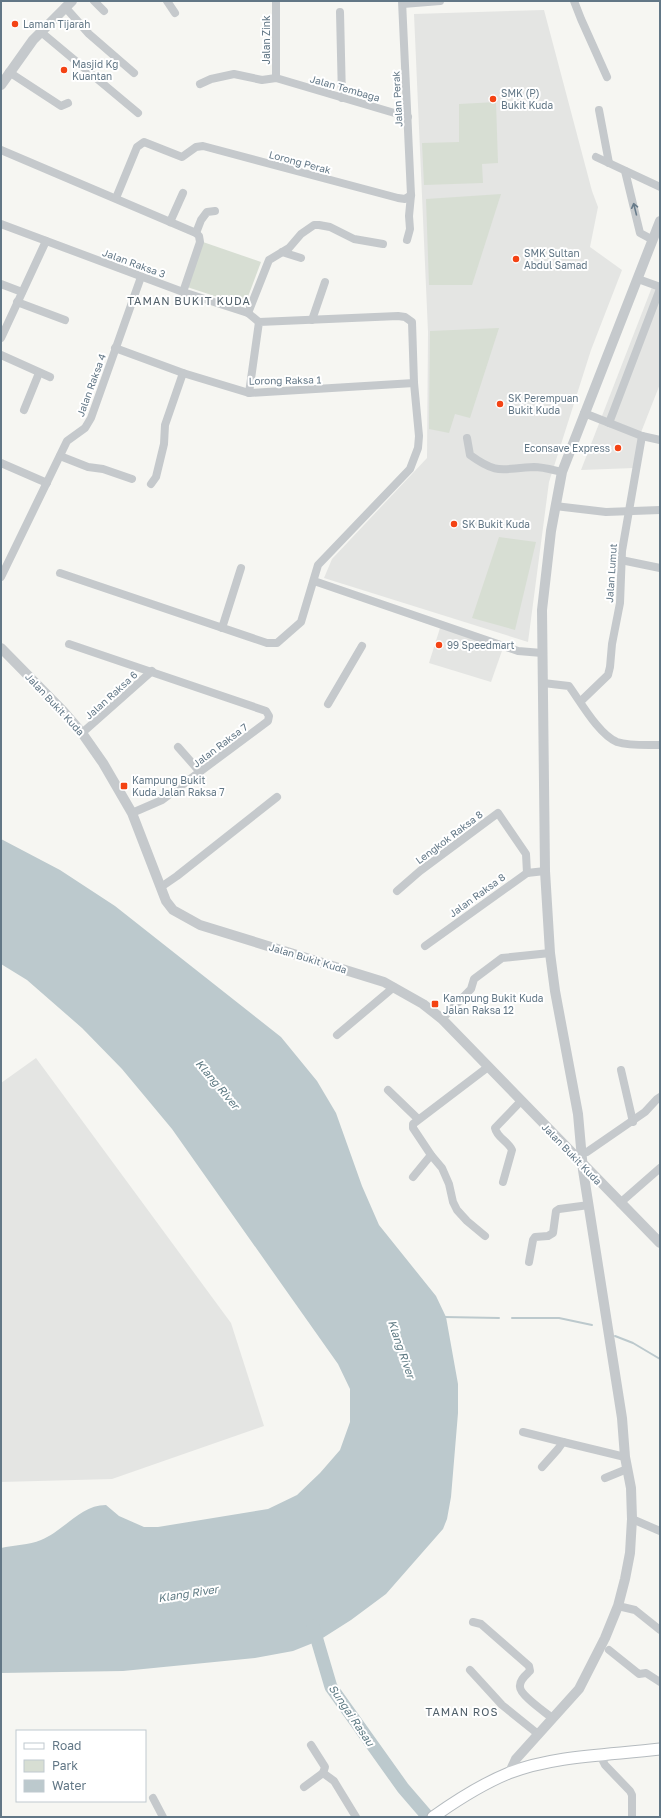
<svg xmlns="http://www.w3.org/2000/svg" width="661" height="1818" font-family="'Golos Text',sans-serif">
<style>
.built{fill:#e4e5e3}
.green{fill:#d7ded3}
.water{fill:#bcc9cd}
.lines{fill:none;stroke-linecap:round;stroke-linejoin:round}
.stream{stroke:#bcc9cd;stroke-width:2}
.river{stroke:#bcc9cd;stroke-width:13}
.secondary-casing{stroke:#b5bbbf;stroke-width:13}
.minor{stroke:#c5c9cc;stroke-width:8}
.tertiary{stroke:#c5c9cc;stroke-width:10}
.secondary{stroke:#fff;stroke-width:11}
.oneway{stroke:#677b8a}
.poi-dot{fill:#f44314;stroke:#fff;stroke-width:1.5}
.labels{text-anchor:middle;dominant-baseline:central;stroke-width:4;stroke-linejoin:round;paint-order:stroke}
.poi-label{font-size:10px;fill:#627786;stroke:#fff;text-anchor:start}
.street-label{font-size:10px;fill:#627786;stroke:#fff}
.neighbourhood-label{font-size:11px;letter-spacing:1px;fill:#51606a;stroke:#fff}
.water-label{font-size:11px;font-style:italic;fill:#5e7a83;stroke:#fff}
</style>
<rect width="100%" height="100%" fill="#f6f6f2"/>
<!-- built -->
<g class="built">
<path d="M544,10L592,191L598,207L590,247L622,270L591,350L549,482L528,642L324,578L332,559L427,458L428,332L414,14Z"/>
<path d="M652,287L660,290V384L638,440L634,468L581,470Z"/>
<path d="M440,628L503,648L491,682L429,663Z"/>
<path d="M36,1058L231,1323L264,1426L112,1479L1,1482V1083Z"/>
</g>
<!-- green -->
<g class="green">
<path d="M496,102L498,163L482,164L483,183L424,185L422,143L459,142V104Z"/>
<path d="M501,194L472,285H429L426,199Z"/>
<path d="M203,242L261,262L246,302L239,304L187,287Z"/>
<path d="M499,328L470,418L455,414L449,433L429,429L430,331Z"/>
<path d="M499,537L536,542L515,630L472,618Z"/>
</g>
<!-- water -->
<path class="water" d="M1,839L60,870L115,906L281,1037L317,1081L336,1113L362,1186L379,1225L436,1296L446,1317L458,1384V1413L451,1497L447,1519L443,1529L386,1594L351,1620L318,1641L293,1651L255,1658L123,1671L1,1673V1548C14,1545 29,1545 41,1540C64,1531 80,1505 106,1505L119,1516L144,1527H158L268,1509L297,1495L320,1473L340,1450L350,1422V1389L338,1364L172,1129L122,1069L82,1028L27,980L1,964Z"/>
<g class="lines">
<!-- stream -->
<g class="stream">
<path d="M444,1317L499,1318"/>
<path d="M512,1318H559L592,1325"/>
<path d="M615,1336L633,1343L660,1359"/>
</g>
<!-- river -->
<path class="river" d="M313,1626L331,1687L403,1788L428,1817"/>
<!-- secondary casing -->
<g class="secondary-casing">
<path id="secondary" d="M433,1817C457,1800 482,1784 509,1773C555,1755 612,1755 660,1749"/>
</g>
<!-- minor -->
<g class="minor">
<path d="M94,1L104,11"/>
<path d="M167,1L175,13"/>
<path d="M276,1V78"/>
<path d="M402,1L411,195L409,216L410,229L407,240"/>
<path d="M574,1L581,19L607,77"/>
<path d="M403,4L440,1"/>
<path d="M65,7L89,34L134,73"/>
<path d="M340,12L342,98"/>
<path d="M41,32L138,113"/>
<path d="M9,72L61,106L68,103"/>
<path d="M200,84L211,79L234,74L262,80L276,78L408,117"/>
<path d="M599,110L609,163"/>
<path d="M1,150L196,233L199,236L200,242L183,292"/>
<path d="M596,157L660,187"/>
<path d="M625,171L640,233L653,240"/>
<path d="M116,198L137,147L144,142L182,157L196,147L203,146L398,198L405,199L411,195"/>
<path d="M170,222L183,193"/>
<path d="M1,224L183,292L248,313L259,322"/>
<path d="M196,233L201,220L207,212L215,211"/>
<path d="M282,252L301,258"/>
<path d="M638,279L660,287"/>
<path d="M1,284L22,292"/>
<path d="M17,302L65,320"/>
<path d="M248,313L269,260L289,248L301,234L314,225H319L330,227L354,239L383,244"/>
<path d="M312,320L325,282"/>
<path d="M1,338L46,241"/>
<path d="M115,348L183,373L249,393L414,383"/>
<path d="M1,355L50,377"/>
<path d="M24,410L39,373"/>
<path d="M584,413L642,436L660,440"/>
<path d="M609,423L660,289"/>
<path d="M467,438L470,455C499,476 502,468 534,467C543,467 553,470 562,472"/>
<path d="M60,456L88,467L103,469L132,479"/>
<path d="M1,463L47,483"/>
<path d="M151,484L156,477L164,444L165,425L183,373"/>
<path d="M555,506L606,512L660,510"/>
<path d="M621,560L660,568"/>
<path d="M60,573L267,643H277L301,622L318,565L410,469L418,448L419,436L414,383L412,322L405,317L398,316L259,322L249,393"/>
<path d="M1,577L67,441L85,428L91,418L141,277"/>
<path d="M314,581L518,651L542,653"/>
<path d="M222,628L241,568"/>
<path d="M69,644L266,711L269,716L268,721L162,800L132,813"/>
<path d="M543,683L569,686C580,701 599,735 617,742C630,746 646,745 660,745"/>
<path d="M581,701L608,675L610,667L612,644L620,603L622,551L642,436"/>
<path d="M328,704L362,646"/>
<path d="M82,733L152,671"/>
<path d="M178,747L200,772"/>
<path d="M161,887L177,876L277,797"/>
<path d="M397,891L420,871L498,813L526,854L527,873"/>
<path d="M425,946L527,873L545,871"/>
<path d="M442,1019L471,989L474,979L502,958L550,953"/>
<path d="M337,1035L394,987"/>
<path d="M621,1070L633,1122"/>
<path d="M388,1090L418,1119"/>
<path d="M587,1152L645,1112L657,1099L660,1097"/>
<path d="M413,1177L431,1155"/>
<path d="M503,1182L512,1150C508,1141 497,1138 495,1128L521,1101"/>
<path d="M620,1203L660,1168"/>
<path d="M485,1236L467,1221L457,1210L453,1202L449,1184L442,1168L431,1155L413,1128V1124L488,1067"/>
<path d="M529,1262L533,1240L535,1237L548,1236L553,1233L556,1211L559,1209L589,1205"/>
<path d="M523,1432L563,1442"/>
<path d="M542,1467L558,1449L563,1442L625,1457"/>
<path d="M605,1478L627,1469"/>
<path d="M632,1519L660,1531"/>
<path d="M618,1606L635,1610L660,1630"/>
<path d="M473,1622L481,1624L529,1666L530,1671C526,1675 519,1680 520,1687C520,1695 545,1712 552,1718"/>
<path d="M609,1650L639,1674L646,1673L660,1682"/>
<path d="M470,1670L502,1705L538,1734"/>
<path d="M311,1745L325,1767L323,1773"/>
<path d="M600,1755L605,1765L630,1791L632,1795V1817"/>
<path d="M304,1787L323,1773L334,1781L356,1817"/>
<path d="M153,1798L163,1817"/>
</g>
<!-- tertiary -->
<g class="tertiary">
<path d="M1,85L33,40L72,1"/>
<path d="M1,648L63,711L82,733L103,763L132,813L166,901L173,910L200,925L384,982L423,1004L442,1019L660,1243"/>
<path d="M510,1772L516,1759L579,1689L605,1638L618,1606L625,1579L630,1553L632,1519L631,1488L625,1457L622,1418L583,1170L578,1114L555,991L550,953L545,871L542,610L551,531L562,472L660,221"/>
</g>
<!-- secondary -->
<use href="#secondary" class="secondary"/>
</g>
<!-- one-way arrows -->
<defs><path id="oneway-shaft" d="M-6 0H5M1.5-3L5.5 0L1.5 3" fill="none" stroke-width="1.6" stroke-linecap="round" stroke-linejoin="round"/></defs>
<use class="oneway" href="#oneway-shaft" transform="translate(635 209) rotate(-104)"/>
<!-- markers -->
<g class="poi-dot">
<circle cx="15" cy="24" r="4"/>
<circle cx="64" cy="70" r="4"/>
<circle cx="493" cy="99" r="4"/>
<circle cx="516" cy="259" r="4"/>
<circle cx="500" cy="404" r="4"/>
<circle cx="618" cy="448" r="4"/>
<circle cx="454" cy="524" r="4"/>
<circle cx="439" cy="645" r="4"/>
<rect x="120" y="782" width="8" height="8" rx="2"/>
<rect x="431" y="1000" width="8" height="8" rx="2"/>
</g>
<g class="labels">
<!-- poi labels -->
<g class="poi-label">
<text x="23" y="24">Laman Tijarah</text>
<text x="72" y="64">Masjid Kg<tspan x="72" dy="12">Kuantan</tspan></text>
<text x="501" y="93">SMK (P)<tspan x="501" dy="12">Bukit Kuda</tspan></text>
<text x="524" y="253">SMK Sultan<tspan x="524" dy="12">Abdul Samad</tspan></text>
<text x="508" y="398">SK Perempuan<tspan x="508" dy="12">Bukit Kuda</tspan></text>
<text x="610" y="448" text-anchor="end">Econsave Express</text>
<text x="462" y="524">SK Bukit Kuda</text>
<text x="447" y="645">99 Speedmart</text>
<text x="132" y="780">Kampung Bukit<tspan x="132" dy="12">Kuda Jalan Raksa 7</tspan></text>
<text x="443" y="998">Kampung Bukit Kuda<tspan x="443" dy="12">Jalan Raksa 12</tspan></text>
</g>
<!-- street labels -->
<g class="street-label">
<text transform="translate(266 40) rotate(-90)">Jalan Zink</text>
<text transform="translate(345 88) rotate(16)">Jalan Tembaga</text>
<text transform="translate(397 99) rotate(-93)">Jalan Perak</text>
<text transform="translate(300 162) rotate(15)">Lorong Perak</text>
<text transform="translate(134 263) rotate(20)">Jalan Raksa 3</text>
<text transform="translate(285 380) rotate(-1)">Lorong Raksa 1</text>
<text transform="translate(91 385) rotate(-70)">Jalan Raksa 4</text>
<text transform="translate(611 573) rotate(-86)">Jalan Lumut</text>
<text transform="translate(111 695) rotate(-42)">Jalan Raksa 6</text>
<text transform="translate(55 704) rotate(47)">Jalan Bukit Kuda</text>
<text transform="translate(220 745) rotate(-37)">Jalan Raksa 7</text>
<text transform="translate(449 837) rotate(-37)">Lengkok Raksa 8</text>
<text transform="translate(477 895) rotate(-36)">Jalan Raksa 8</text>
<text transform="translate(308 958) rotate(17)">Jalan Bukit Kuda</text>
<text transform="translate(572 1154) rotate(46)">Jalan Bukit Kuda</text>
</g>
<!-- neighbourhood labels -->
<g class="neighbourhood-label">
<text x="189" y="300">TAMAN BUKIT KUDA</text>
<text x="462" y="1711">TAMAN ROS</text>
</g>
<!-- water labels -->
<g class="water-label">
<text transform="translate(218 1084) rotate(50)">Klang River</text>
<text transform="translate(402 1349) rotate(71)">Klang River</text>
<text transform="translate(188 1593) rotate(-9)">Klang River</text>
<text transform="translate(352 1715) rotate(56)">Sungai Rasau</text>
</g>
</g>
<!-- border -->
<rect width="661" height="1818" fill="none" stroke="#627786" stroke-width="4"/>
<!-- legend -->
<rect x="16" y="1730" width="130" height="72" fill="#ffffff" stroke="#c0c9cf"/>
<rect x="24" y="1743" width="20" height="6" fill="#ffffff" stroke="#c0c9cf"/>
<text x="52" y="1750" font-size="12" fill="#627786">Road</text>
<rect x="24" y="1760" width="20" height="12" fill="#d7ded3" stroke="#c0c9cf"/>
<text x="52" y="1770" font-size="12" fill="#627786">Park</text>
<rect x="24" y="1780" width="20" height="12" fill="#bcc9cd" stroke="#c0c9cf"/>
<text x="52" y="1790" font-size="12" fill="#627786">Water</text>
</svg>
